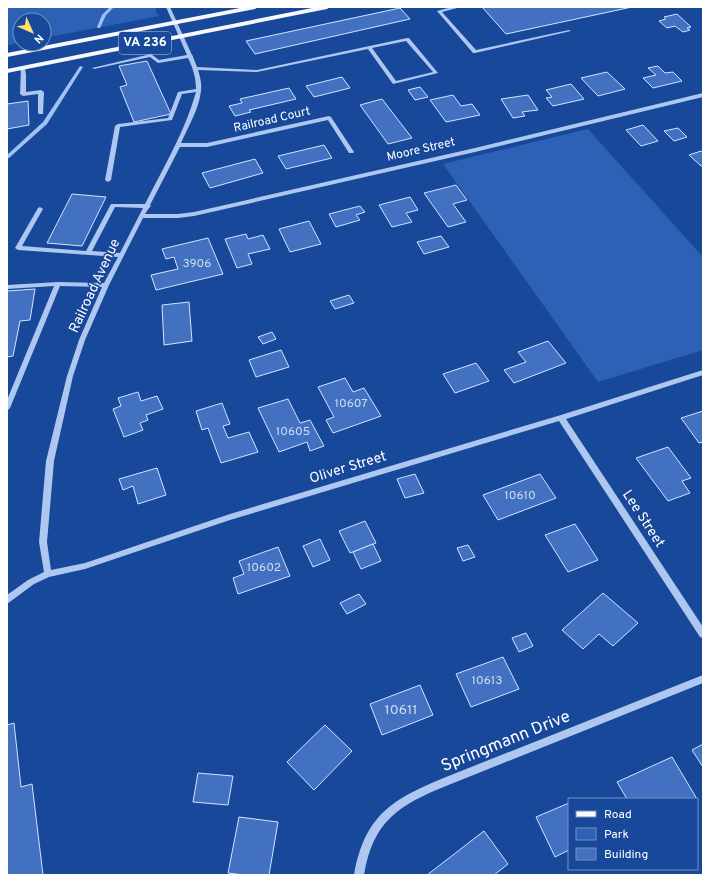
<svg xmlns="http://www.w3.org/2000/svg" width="710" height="882" font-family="Overpass,sans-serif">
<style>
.green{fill:#2c61b6}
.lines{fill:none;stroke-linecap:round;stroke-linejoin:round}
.stream{fill:#9fc1f3;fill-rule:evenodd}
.building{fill:#4171c0;stroke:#d4e4fc}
.minor{fill:#adc7f1;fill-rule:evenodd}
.major{fill:#f7f9ff;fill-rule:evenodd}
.labels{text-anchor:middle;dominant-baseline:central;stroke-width:3;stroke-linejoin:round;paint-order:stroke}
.far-street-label{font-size:12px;fill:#fff;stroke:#184899}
.number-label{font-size:12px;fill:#d0dcef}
.shield{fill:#184899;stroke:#bac8e0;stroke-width:1}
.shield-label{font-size:13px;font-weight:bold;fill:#fff}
.street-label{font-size:14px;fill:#fff;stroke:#184899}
.near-number-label{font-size:14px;fill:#d0dcef}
.near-street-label{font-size:17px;fill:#fff;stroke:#184899}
</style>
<rect width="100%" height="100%" fill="#184899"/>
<!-- green -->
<g class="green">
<path d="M7,7H156V12L159,16L44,38V20H20V43L7,45Z"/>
<path d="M588,129L703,257V350L598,382L443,164Z"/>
</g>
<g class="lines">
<!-- stream -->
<g class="stream">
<path d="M110,7H114L106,15L100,28H98L97,27L102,15Z"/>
<path d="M80,66L83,67L47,124L9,158H7V155L43,122Z"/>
</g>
</g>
<!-- building -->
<g class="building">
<path d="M482,7H632L506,34Z"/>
<path d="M400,8L410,19L255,54L246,41Z"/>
<path d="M677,14L691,27L687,28L690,30L683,32L675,26L667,28L659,21L666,19L664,17Z"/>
<path d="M147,61L171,114L134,122L120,87L127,85L119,66Z"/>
<path d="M658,66L665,73L673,72L682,81L653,88L643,78L656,75L648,68Z"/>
<path d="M607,72L625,89L598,96L581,78Z"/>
<path d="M342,77L350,88L314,97L306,86Z"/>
<path d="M571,84L584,99L553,106L546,98L552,97L546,90Z"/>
<path d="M420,87L428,97L415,100L408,90Z"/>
<path d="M289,88L296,99L249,110L251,112L235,116L229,106L242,103L240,99Z"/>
<path d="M453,95L461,106L472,104L480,115L446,122L430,100Z"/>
<path d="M528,95L538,110L522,112L525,116L513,118L501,99Z"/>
<path d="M382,99L412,138L388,144L360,105Z"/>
<path d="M28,101L29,125L7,129V104Z"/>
<path d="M643,125L658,141L641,146L626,130Z"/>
<path d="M678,128L687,137L674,141L664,131Z"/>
<path d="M324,145L332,158L286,169L278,156Z"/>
<path d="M701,151L703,153V165L701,166L689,155Z"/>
<path d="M255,159L263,173L210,188L202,173Z"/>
<path d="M456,185L467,200L453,204L466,222L448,227L424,193Z"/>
<path d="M72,194L106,197L82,246L47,243Z"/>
<path d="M410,197L418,210L406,213L412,222L392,227L379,205Z"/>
<path d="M360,206L365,212L356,215L360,220L336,227L329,214Z"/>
<path d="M309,221L321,244L290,252L279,229Z"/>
<path d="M246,234L248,239L263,235L270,249L248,254L252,264L237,268L225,239Z"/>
<path d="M441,236L449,247L424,254L417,242Z"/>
<path d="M208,238L223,274L156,290L151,275L178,269L174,257L166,259L162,249Z"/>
<path d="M35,289L30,320L20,321L13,356L7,357V291Z"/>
<path d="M349,295L354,303L335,309L330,301Z"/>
<path d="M189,302L192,341L164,345L162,305Z"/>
<path d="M272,332L276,339L263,344L258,337Z"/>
<path d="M548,341L566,363L514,383L504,370L526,362L518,352Z"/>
<path d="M281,350L289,367L256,377L249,360Z"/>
<path d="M476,363L489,381L455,393L443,374Z"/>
<path d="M345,378L353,392L364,388L381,416L333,433L326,420L334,417L318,387Z"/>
<path d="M138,392L141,401L157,396L163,409L146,415L148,420L140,423L143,430L124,437L113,409L121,406L118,398Z"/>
<path d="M288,399L300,423L310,420L324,446L310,451L307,442L279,452L258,408Z"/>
<path d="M222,403L230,424L223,426L228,438L249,432L258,452L221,463L208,428L202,430L196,411Z"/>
<path d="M703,411V442L699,443L681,418Z"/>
<path d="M668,447L691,478L682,481L690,493L668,501L636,458Z"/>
<path d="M157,468L166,495L138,504L133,486L123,490L119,479Z"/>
<path d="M415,474L424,493L405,498L397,479Z"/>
<path d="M540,474L556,498L498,520L483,495Z"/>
<path d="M365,521L376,543L350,553L339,531Z"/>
<path d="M575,524L598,560L568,572L545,535Z"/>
<path d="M320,539L330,560L313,567L303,546Z"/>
<path d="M373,544L381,561L361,569L353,552Z"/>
<path d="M468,545L475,557L463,561L457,548Z"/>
<path d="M278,547L290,576L238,594L233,578L244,574L239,561Z"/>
<path d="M603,593L638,623L613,646L599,634L583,649L562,630Z"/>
<path d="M359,594L366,604L347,614L340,603Z"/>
<path d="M526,633L533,646L519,652L512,638Z"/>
<path d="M503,657L519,689L471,707L456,674Z"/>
<path d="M420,685L433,715L382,735L370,704Z"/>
<path d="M14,723L21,787L32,784L43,875H7V725Z"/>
<path d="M325,725L352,751L314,790L287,762Z"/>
<path d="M703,744V767L692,750Z"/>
<path d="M672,757L697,799H627L617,782Z"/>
<path d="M198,773L233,776L228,805L193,802Z"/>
<path d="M569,803V850L555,857L536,817Z"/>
<path d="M239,817L278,822L269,875H244L228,873Z"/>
<path d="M484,831L508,864L494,875H427Z"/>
</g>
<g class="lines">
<!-- minor -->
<g class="minor">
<path d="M166,7H170L192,55L193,56V57L197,67L257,70L407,38H409L438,73L393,84L368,49L257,72L198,70C200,76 202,84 201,91C199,109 188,127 181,143H207L329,116L331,117L354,152L353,153H349L328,120L207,147H180L150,205L151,206L149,208L145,214H178L194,212L475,148L703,93V97L475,152L194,216L178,218H143L109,285L85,340L73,376L54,461L47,542L51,570L85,563L230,514L561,415L703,370V375L566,419L703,627V638L700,637L559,421L230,520L85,569L49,577L34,584L7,604V595L28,580L44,572L39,542L46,461L67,376L79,340L102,287L60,286L10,408L7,411V400L54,286L7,289V285L58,282L104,283L118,257L18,250L15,248L38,208L40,207L43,209L22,246L86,251L111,204H145C163,168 185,132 196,92L182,94L172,120L120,127L111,180L108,182L105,180L115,126L118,124L168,118L178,92L196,89C196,78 193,68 188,58L158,63L150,57L94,69L92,68L151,54L159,60L187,55ZM406,41L433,72L396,81L372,48ZM115,207L143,208L120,253L92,251Z"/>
<path d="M452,7H461L442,12L476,50L569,30L571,31L475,53H473L437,11Z"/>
<path d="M21,67L25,68L26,75V92L41,90L44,92L43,114H39L38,113V94L23,96L20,94Z"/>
<path d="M703,675V683L446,786C399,805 373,821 364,875H354C365,814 393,799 446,777Z"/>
</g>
<!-- major -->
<g class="major">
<path d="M245,7H258L255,9L7,57V53Z"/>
<path d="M317,7H330L327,9L7,73V69Z"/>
</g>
</g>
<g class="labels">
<!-- far-street labels -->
<g class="far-street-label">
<text transform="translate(272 120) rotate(-13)">Railroad Court</text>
<text transform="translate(421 150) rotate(-13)">Moore Street</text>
</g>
<!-- number labels -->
<g class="number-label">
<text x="197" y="264">3906</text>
<text x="351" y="404">10607</text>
<text x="293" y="432">10605</text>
<text x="520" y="496">10610</text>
<text x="264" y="568">10602</text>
<text x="487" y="681">10613</text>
</g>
<!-- shield labels -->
<rect class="shield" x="119" y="32" width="52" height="22" rx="3"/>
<g class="shield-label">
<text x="145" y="43">VA 236</text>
</g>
<!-- street labels -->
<g class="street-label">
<text transform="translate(95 286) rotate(-65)">Railroad Avenue</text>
<text transform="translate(348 468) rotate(-17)">Oliver Street</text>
<text transform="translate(643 519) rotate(57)">Lee Street</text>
</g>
<!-- near-number labels -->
<g class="near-number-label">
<text x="401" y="710">10611</text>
</g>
<!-- near-street labels -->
<g class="near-street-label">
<text transform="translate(506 742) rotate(-22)">Springmann Drive</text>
</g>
</g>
<!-- border -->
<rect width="710" height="882" fill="none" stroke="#ffffff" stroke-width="16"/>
<!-- legend -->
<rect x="568" y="798" width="130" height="72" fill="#184899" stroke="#7491c2"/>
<rect x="576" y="811" width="20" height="6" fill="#f7f9ff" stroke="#7491c2"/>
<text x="604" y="818" font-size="12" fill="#ffffff">Road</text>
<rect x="576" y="828" width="20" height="12" fill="#2c61b6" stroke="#7491c2"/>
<text x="604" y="838" font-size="12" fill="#ffffff">Park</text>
<rect x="576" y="848" width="20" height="12" fill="#4171c0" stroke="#7491c2"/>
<text x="604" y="858" font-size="12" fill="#ffffff">Building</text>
<!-- north arrow -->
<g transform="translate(32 32) rotate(135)"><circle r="19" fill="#184899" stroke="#7491c2"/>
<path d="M0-3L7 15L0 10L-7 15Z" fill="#ffde6d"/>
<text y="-6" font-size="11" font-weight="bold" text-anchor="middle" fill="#ffffff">N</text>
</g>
</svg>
